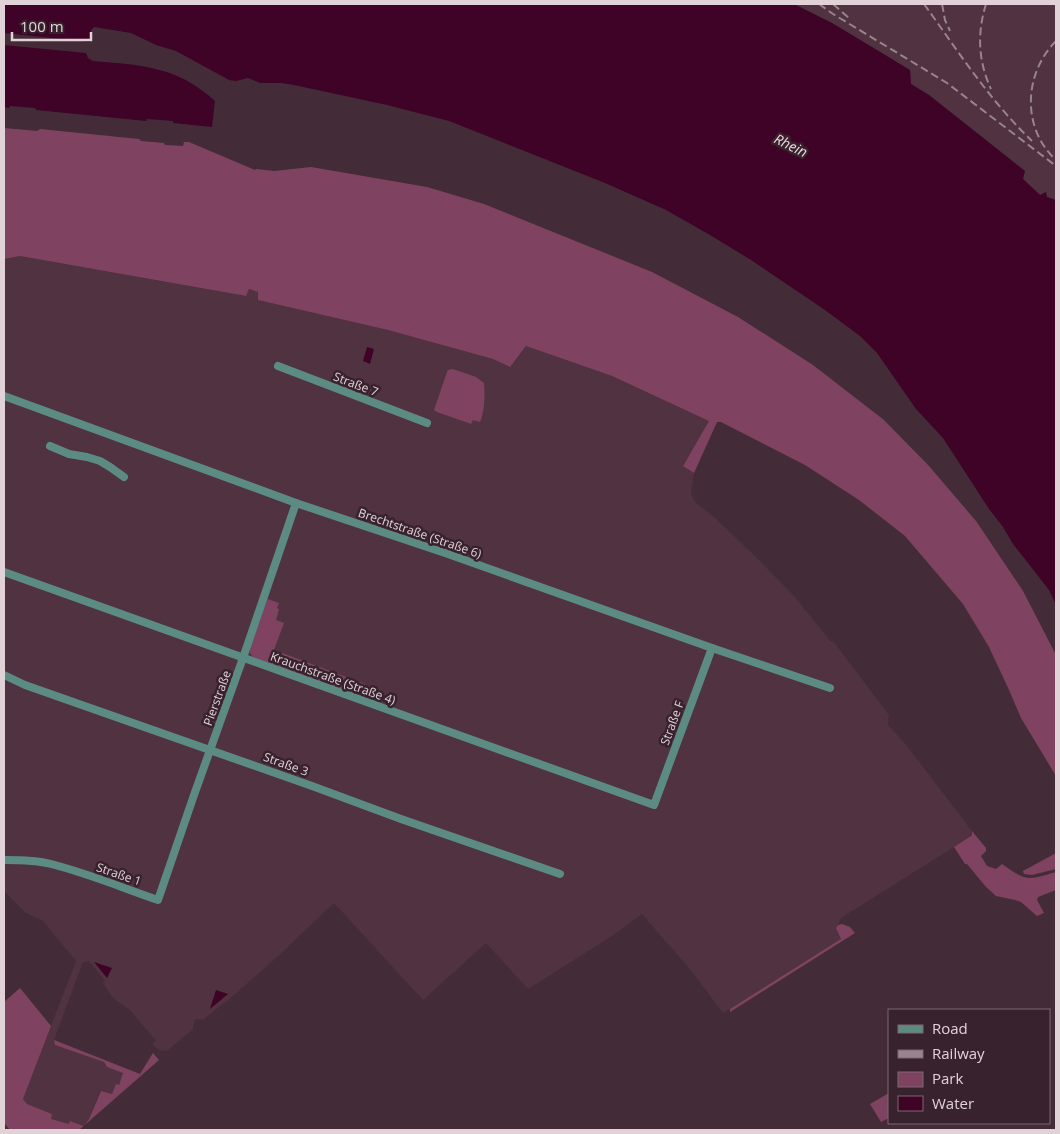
<svg xmlns="http://www.w3.org/2000/svg" width="1060" height="1134" font-family="'Open Sans',sans-serif">
<style>
.built{fill:#503240}
.green{fill:#7f4361}
.water{fill:#3e0327}
.lines{fill:none;stroke-linecap:round;stroke-linejoin:round}
.minor{stroke:#5c8b83;stroke-width:8}
.rail{stroke:#97848c;stroke-width:2;stroke-dasharray:8 4;stroke-linecap:butt}
.labels{text-anchor:middle;dominant-baseline:central;stroke-width:5;stroke-linejoin:round;paint-order:stroke}
.street-label{font-size:12px;fill:#e1d2d8;stroke:#38222d}
.water-label{font-size:14px;font-style:italic;fill:#f1d9e3;stroke:#38222d}
</style>
<rect width="100%" height="100%" fill="#432c37"/>
<!-- built -->
<g class="built">
<path d="M794,4H1056V200L1040,195L1023,179L1025,171L929,95L911,84L910,70L832,23Z"/>
<path d="M20,256L245,296L249,289L258,292V300L388,330L493,359L509,367L526,346L612,376L710,421L683,465L694,473L691,493L695,502L714,517L757,558L794,596L831,642L833,641L889,715L888,725L907,746L972,831V834L954,847L841,918L836,928L842,939L723,1013L689,968L642,914L612,936L528,989L486,943L423,1000L334,903L276,958L234,995L203,1020L196,1019L194,1022L193,1029L168,1050L163,1051L159,1050L152,1044L156,1041L130,1010L113,998L103,983L105,981L89,961L83,962L54,1040L55,1044L104,1062L107,1067L123,1072L119,1085L112,1094L100,1091L89,1119L84,1126L71,1121L69,1125L50,1119L52,1114L27,1104L23,1099L76,961L43,921L26,913L4,891V259Z"/>
</g>
<!-- green -->
<g class="green">
<path d="M4,128L37,131L40,129L139,139L141,141L164,143L165,145L183,146L184,142H189L255,170L256,169L274,171L311,167L427,187L484,204L652,272L738,317L813,365L884,420L929,466L976,521L1023,591L1056,655V776L1021,718L1009,690L989,647L963,604L905,536L859,500L805,465L721,422H717L694,473L683,466L709,421L612,376L526,346L510,367L493,359L388,330L258,300V292L249,289L246,296L20,256L4,259Z"/>
<path d="M453,369L476,377L484,383C485,394 485,411 480,422L473,420L471,424L437,412L434,410L447,372L448,370Z"/>
<path d="M268,599L279,603L277,608L279,609L276,620L284,623L274,650L365,684L363,691L357,695L253,657L250,653V649L267,600Z"/>
<path d="M972,831L986,848V851L981,856L987,866L996,869L1002,864C1027,882 1028,880 1056,872V890L1038,897L1037,900L1044,913L1037,916L1021,902L1015,900L996,896L986,887L967,864H965L954,847L972,835Z"/>
<path d="M1056,853V869L1032,875L1024,874L1023,871Z"/>
<path d="M842,924L850,927L855,933L730,1012V1009L841,939L836,928L838,925Z"/>
<path d="M20,988L51,1026L23,1099L27,1104L52,1114L51,1119L69,1124L70,1121L84,1126L89,1119L101,1091L112,1094L116,1084L119,1085L123,1073L107,1067L104,1062L55,1045L54,1040L140,1074L153,1053L159,1060L79,1130H10L4,1123V1002Z"/>
<path d="M889,1093V1118L881,1122L870,1104Z"/>
</g>
<!-- water -->
<g class="water">
<path d="M4,4H794L832,23L910,70L911,84L929,95L1025,171L1023,179L1040,195L1046,192L1047,197L1056,200V605L1049,590L1013,544L1003,527L989,509L943,438L916,409L877,353L860,336L825,310L751,260L710,235L666,210L605,183L449,121L387,105L294,85L281,83H260L248,78L236,81L229,80L176,51L156,45L131,33L94,27L91,30L90,42L4,33Z"/>
<path d="M4,45L86,53L88,58L93,61C141,65 177,66 215,101L212,127L173,123V121L147,119L146,121L36,110L35,108L10,106L9,108L4,107Z"/>
<path d="M367,347L374,349L370,364L363,361Z"/>
<path d="M94,962L112,968L107,978Z"/>
<path d="M216,990L228,994L210,1009Z"/>
</g>
<g class="lines">
<!-- minor -->
<g class="minor">
<path d="M278,366L427,423"/>
<path d="M4,396L296,503L445,553L712,648L830,688"/>
<path d="M50,446L69,454L87,457L100,461L110,467L124,477"/>
<path d="M4,572L654,805L712,648"/>
<path d="M4,675L25,685L312,786L401,819L560,874"/>
<path d="M4,860C19,860 36,860 51,864C87,873 123,888 158,900L194,795L243,658L296,503"/>
</g>
<!-- rail -->
<g class="rail">
<path d="M819,4L833,14L947,83L1056,166"/>
<path d="M833,4L849,18"/>
<path d="M924,4C958,51 990,101 1032,141"/>
<path d="M942,4L945,20L950,31"/>
<path d="M986,4C977,33 978,61 991,89"/>
<path d="M1056,41C1024,73 1021,128 1056,160"/>
</g>
</g>
<g class="labels">
<!-- street labels -->
<g class="street-label">
<text transform="translate(356 384) rotate(21)">Straße 7</text>
<text transform="translate(420 533) rotate(19)">Brechtstraße (Straße 6)</text>
<text transform="translate(333 678) rotate(20)">Krauchstraße (Straße 4)</text>
<text transform="translate(217 698) rotate(-70)">Pierstraße</text>
<text transform="translate(672 723) rotate(-70)">Straße F</text>
<text transform="translate(286 764) rotate(20)">Straße 3</text>
<text transform="translate(119 874) rotate(19)">Straße 1</text>
</g>
<!-- water labels -->
<g class="water-label">
<text transform="translate(791 145) rotate(26)">Rhein</text>
</g>
</g>
<!-- border -->
<rect width="1060" height="1134" fill="none" stroke="#e1d2d8" stroke-width="10"/>
<!-- legend -->
<rect x="888" y="1009" width="162" height="115" fill="#38222d" stroke="#7c6871"/>
<rect x="898" y="1025" width="25" height="8" fill="#5c8b83" stroke="#7c6871"/>
<text x="932" y="1034" font-size="15" fill="#e1d2d8">Road</text>
<rect x="898" y="1050" width="25" height="8" fill="#97848c" stroke="#7c6871"/>
<text x="932" y="1059" font-size="15" fill="#e1d2d8">Railway</text>
<rect x="898" y="1072" width="25" height="15" fill="#7f4361" stroke="#7c6871"/>
<text x="932" y="1084" font-size="15" fill="#e1d2d8">Park</text>
<rect x="898" y="1096" width="25" height="15" fill="#3e0327" stroke="#7c6871"/>
<text x="932" y="1109" font-size="15" fill="#e1d2d8">Water</text>
<!-- scale -->
<path d="M12 32v8h79v-8" fill="none" stroke="#e1d2d8" stroke-width="2.5"/>
<text x="20" y="32" font-size="15" fill="#e1d2d8" stroke="#38222d" stroke-width="4" paint-order="stroke">100 m</text>
</svg>
